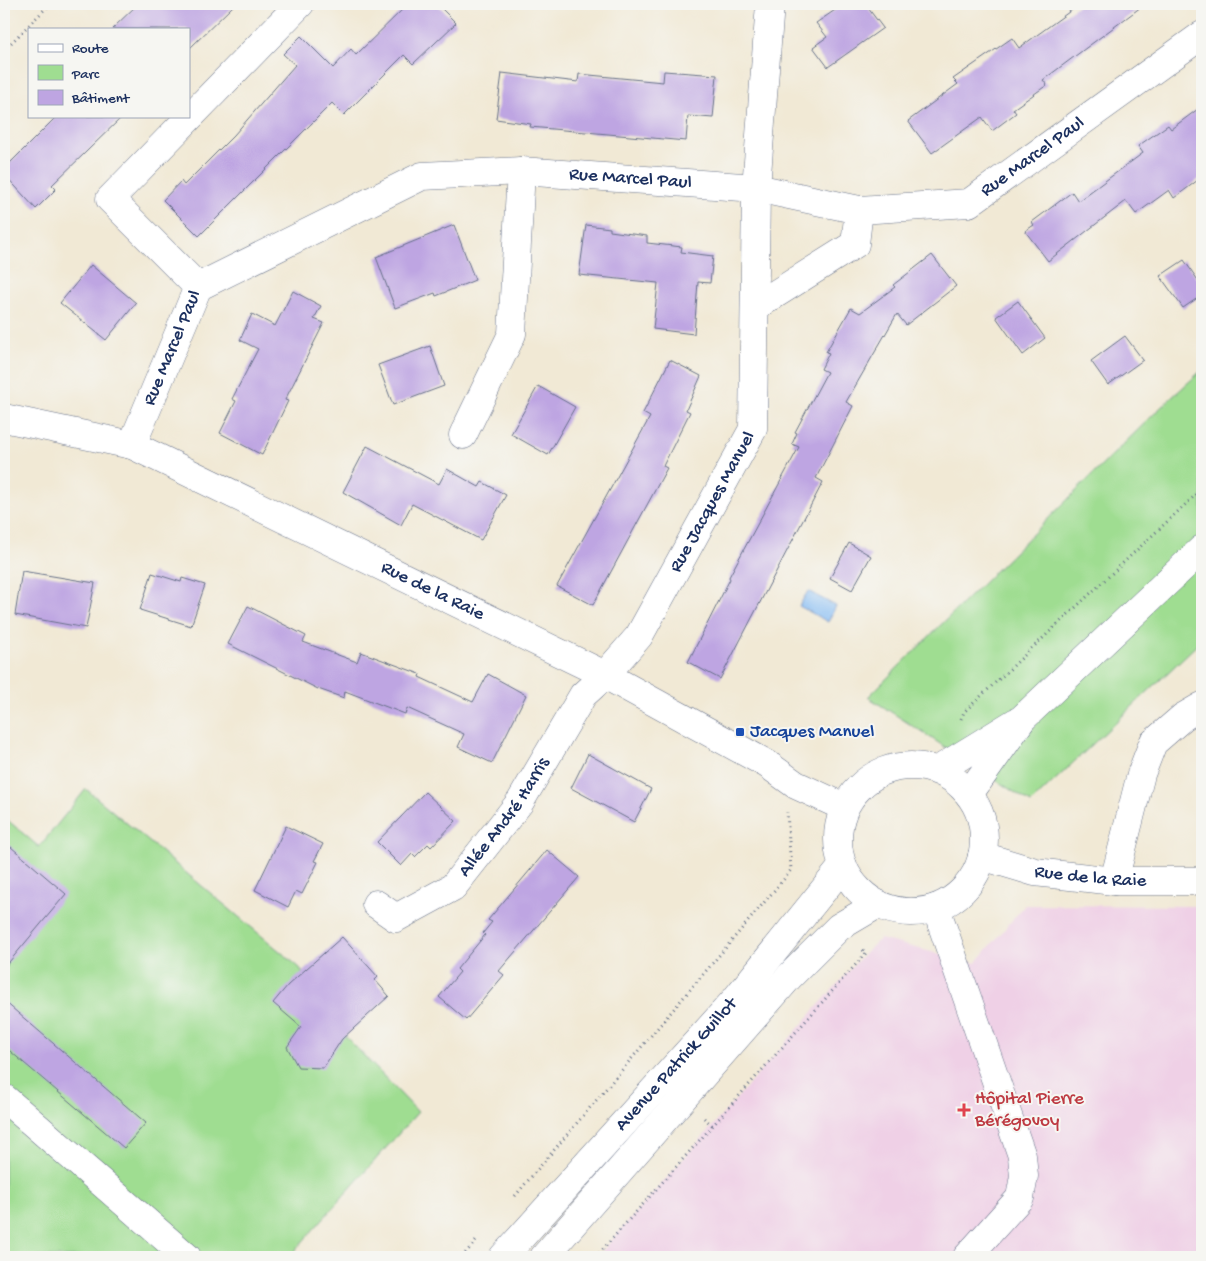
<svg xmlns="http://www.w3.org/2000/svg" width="1206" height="1261" font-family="'Gochi Hand',sans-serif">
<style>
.built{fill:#efd0e6}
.green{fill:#9fdd91;stroke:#5d8678}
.water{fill:#84bbf4;stroke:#5075a9}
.building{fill:#bea5e2}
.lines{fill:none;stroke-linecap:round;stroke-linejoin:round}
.minor-casing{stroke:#667088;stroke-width:29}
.path{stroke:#667088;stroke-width:3;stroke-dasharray:1 4;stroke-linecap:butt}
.minor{stroke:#fff;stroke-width:28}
.transit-dot{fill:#1a4fb4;stroke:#f6f6f2;stroke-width:2}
.health-dot{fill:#e0444e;stroke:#f6f6f2;stroke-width:2}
.labels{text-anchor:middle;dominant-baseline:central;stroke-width:4;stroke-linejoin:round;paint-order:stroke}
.street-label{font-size:19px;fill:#1b2f5e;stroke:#f6f6f2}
.transit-label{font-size:19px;fill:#164399;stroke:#f6f6f2;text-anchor:start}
.health-label{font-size:19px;fill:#be3a42;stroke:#f6f6f2;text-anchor:start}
</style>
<rect width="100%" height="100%" fill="#f6f6f2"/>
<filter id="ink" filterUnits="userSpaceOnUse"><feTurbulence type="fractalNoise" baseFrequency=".02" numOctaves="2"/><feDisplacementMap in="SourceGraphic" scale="10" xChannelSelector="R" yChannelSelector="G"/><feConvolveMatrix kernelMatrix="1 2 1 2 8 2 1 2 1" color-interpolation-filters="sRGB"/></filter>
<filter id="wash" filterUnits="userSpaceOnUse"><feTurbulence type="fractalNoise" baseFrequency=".0096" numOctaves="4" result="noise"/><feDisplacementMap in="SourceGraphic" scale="20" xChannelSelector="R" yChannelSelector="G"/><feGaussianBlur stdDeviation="1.12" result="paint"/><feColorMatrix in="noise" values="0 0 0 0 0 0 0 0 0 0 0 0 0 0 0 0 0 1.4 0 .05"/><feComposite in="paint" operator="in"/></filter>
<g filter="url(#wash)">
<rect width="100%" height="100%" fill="#f1e9d5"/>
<!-- built -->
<path class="built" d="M1025,905L1202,906V1257H597L862,956L880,939L976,963Z"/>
<!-- green -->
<g class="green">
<path d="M1202,370V640L1031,803L868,697L1159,409Z"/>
<path d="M86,789L300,968L326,1016L418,1112L289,1257H4V817L39,847Z"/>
</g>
<!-- water -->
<path class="water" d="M808,591L836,606L828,622L799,606Z"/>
<g id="blocks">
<!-- building -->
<g class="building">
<path d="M138,4H235L189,49V29H112Z"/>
<path d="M408,4H437L456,23L413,64L404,55L344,115L332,103L199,236L163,200L181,181L184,185L234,135L295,65L283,54L301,36L333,68L351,49L356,55Z"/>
<path d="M844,4H865L883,28L828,67L813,47L827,37L816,23Z"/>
<path d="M1080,4H1145L1043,80L1047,85L1013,109L1016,113L992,131L982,117L932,153L908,121L958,84L953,79L1012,38L1019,48Z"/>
<path d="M664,71L717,75L713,118L688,116L686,141L530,127L531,124L496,119L502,73L578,82L579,74L663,82Z"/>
<path d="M1202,106V177L1174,198L1169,190L1136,214L1126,201L1048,261L1025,231L1034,225L1032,222L1072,192L1078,201L1143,153L1138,146L1168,125L1171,129Z"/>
<path d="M57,116H123L52,185L56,189L36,209L4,174V169Z"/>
<path d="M454,225L475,280L436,296L435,293L395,308L376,257Z"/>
<path d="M586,225L610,228V231L647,236V243L682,247L681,252L713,256L710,283L698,282L694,334L653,329L658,283L579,275Z"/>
<path d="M932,255L956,286L906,325L897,314L846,402L853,406L816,478L823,482L720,679L688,662L730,579L729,577L799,447L792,444L797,433L795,432L827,372L821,369L829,353L826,352L851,308L860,313L895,287L893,285Z"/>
<path d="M1184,260L1202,286V295L1183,308L1160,276Z"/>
<path d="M91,265L136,303L106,340L60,303Z"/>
<path d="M293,291L321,306L314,319L324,323L285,400L288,401L262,455L220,433L236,401L232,399L258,349L240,340L252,314L275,326Z"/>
<path d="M1018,301L1045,338L1023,355L996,317Z"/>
<path d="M1125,336L1143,360L1108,385L1091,361Z"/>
<path d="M430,346L444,386L393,405L378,365Z"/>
<path d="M670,360L701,376L686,410L690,412L663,466L667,468L593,605L557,586L650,417L643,413Z"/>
<path d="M538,386L575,407L548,455L511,434Z"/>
<path d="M367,446L439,484L447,469L479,487L482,482L506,495L481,540L412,504L401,525L343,492Z"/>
<path d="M849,543L871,556L852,590L830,578Z"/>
<path d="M22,571L95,583L86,628L15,615Z"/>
<path d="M152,573L181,582L182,578L205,585L191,626L140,610Z"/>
<path d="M248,606L306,636L303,642L357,662L361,652L420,674L419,677L473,702L488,674L526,695L492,763L458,747L464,734L407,708L405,714L345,691L344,698L318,689L228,644Z"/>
<path d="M588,754L651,789L634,822L571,788Z"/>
<path d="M425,792L456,821L431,847L428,844L415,857L412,854L401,866L377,842Z"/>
<path d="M286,826L323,844L314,861L318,862L302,894L296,891L288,907L255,890Z"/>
<path d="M4,841L66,894L4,968Z"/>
<path d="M547,850L579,877L499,971L504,975L466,1020L439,997L460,972L457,969L485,935L483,933L492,922L488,920Z"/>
<path d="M342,937L378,977L375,980L389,996L342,1039L323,1068L298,1067L287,1047L301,1027L273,1003L288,985Z"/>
<path d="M4,1001L146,1123L124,1148L4,1046Z"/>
</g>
</g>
</g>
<g filter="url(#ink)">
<use href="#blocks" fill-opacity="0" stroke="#667088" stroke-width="1"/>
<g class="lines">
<!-- minor casing -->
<g class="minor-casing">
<g id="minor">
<path d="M198,287L110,199L300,4"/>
<path d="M755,307L855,244L859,210"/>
<path id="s1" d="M4,418L132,445L605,675L767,764L796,785L844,807"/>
<path d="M463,435L512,334L521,171"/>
<path id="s2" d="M132,445L198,287L422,176L521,171L756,188L859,210L969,203L1202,35"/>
<circle cx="911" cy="839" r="73"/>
<path d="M938,770L1016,722"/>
<path d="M969,794L1023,718L1202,549"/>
<path id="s3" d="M982,856L1035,872L1114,881H1202"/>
<path d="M1114,881L1141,774L1153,743L1183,717L1202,706"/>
<path id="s4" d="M376,904L396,918L453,887L520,802L583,695L605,675L639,636L753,429L756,188L770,4"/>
<path d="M936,908L1022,1156L1024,1176L1020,1198L967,1257"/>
<path d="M4,1098L187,1257"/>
<path id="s5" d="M503,1257L734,1001L843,866"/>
<path d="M544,1257L790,976L839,927L878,904"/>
</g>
</g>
<!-- path -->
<g class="path">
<path d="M4,50L50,4"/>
<path d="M961,719L964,712L1202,489"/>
<path d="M704,1118L713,1126"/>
<path d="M515,1196L784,879L791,870L787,812"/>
<path d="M462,1257L476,1241"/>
<path d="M596,1257L866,953L861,948"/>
</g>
<!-- minor -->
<use href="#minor" class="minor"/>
</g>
</g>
<!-- markers -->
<rect class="transit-dot" x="735" y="727" width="10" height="10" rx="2.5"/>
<path class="health-dot" d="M961.5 1102.5h5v5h5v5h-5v5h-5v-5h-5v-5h5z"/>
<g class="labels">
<!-- street labels -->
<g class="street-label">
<text stroke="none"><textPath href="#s2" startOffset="1050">Rue Marcel Paul</textPath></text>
<text stroke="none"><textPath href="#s2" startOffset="630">Rue Marcel Paul</textPath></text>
<text stroke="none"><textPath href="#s2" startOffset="105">Rue Marcel Paul</textPath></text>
<text stroke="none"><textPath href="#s4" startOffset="556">Rue Jacques Manuel</textPath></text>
<text stroke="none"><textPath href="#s1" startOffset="465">Rue de la Raie</textPath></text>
<text stroke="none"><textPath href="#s4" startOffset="176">Allée André Harris</textPath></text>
<text stroke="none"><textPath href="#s3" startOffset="111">Rue de la Raie</textPath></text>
<text stroke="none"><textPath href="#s5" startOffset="259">Avenue Patrick Guillot</textPath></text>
</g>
<!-- transit labels -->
<g class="transit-label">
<text x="750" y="732">Jacques Manuel</text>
</g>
<!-- health labels -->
<g class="health-label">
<text x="975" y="1099">Hôpital Pierre<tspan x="975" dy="22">Bérégovoy</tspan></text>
</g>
</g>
<!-- margin -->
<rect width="1206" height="1261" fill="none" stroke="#f6f6f2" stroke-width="20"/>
<!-- legend -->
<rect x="28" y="28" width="162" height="90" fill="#f6f6f2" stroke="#9ea6b7"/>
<rect x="38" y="44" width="25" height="8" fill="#ffffff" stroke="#9ea6b7"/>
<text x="72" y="52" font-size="15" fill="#1b2f5e">Route</text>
<rect x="38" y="65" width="25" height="15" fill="#9fdd91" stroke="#9ea6b7"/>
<text x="72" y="78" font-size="15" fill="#1b2f5e">Parc</text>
<rect x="38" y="90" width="25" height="15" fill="#bea5e2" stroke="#9ea6b7"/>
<text x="72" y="102" font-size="15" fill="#1b2f5e">Bâtiment</text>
</svg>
